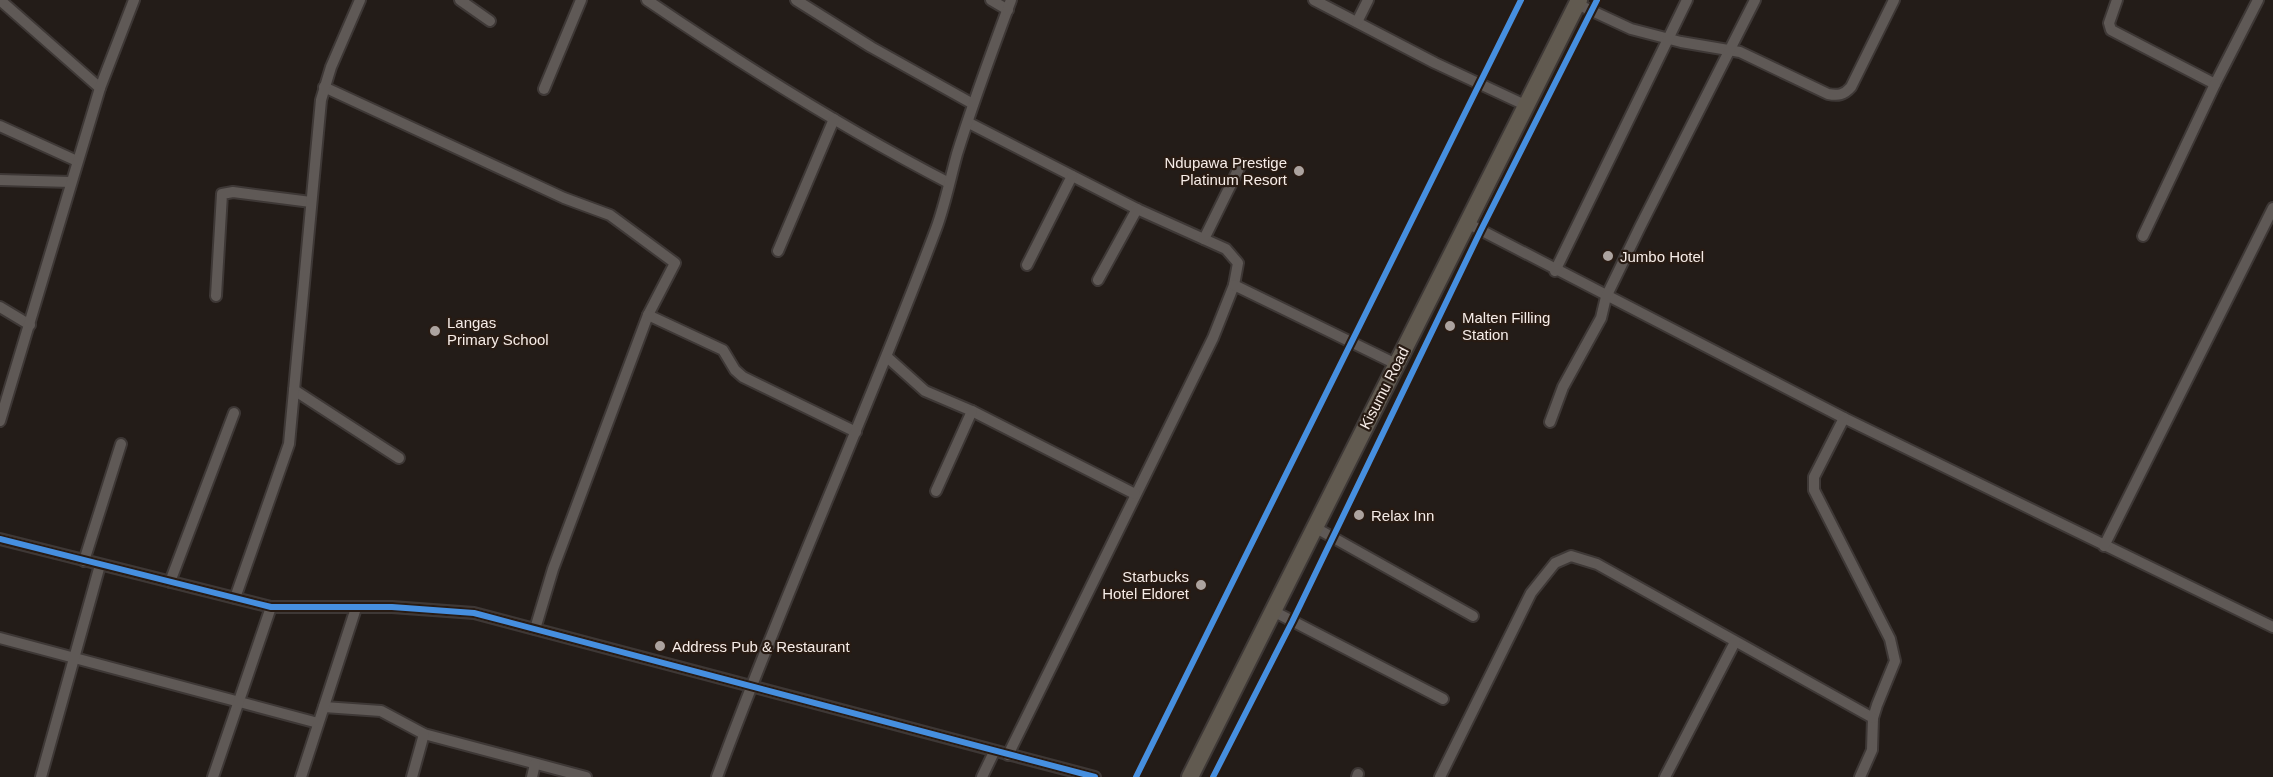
<svg xmlns="http://www.w3.org/2000/svg" width="2273" height="777" font-family="Arial,sans-serif">
<style>
.lines{fill:none;stroke-linecap:round;stroke-linejoin:round}
.minor-casing{stroke:#3e3836;stroke-width:14}
.trunk-casing{stroke:#3e3836;stroke-width:20}
.minor{stroke:#5f5956;stroke-width:10}
.trunk{stroke:#615a50;stroke-width:16}
.cycleway-casing{stroke:#281b13;stroke-width:10}
.cycleway{stroke:#468fdf;stroke-width:6}
.poi-dot{fill:#aca39f;stroke:#281b13;stroke-width:2}
.labels{text-anchor:middle;dominant-baseline:central;stroke-width:4.5;stroke-linejoin:round;paint-order:stroke}
.poi-label{font-size:15px;fill:#f6ece7;stroke:#281b13;text-anchor:start}
.street-label{font-size:15px;fill:#f6ece7;stroke:#281b13}
</style>
<rect width="100%" height="100%" fill="#231c18"/>
<g class="lines">
<!-- minor casing -->
<g class="minor-casing">
<g id="minor">
<path d="M0,0L100,88"/>
<path d="M460,0L490,21"/>
<path d="M647,0C744,66 845,129 949,183"/>
<path d="M796,0L871,47L973,104"/>
<path d="M991,0L1008,10"/>
<path d="M1314,0L1435,63L1525,105"/>
<path d="M2117,0L2109,23L2111,30L2215,84L2258,0"/>
<path d="M1577,4L1631,29L1681,42L1740,52L1828,94C1838,96 1844,95 1851,87L1894,0"/>
<path d="M1357,22L1368,0"/>
<path d="M324,87L564,198L610,215L675,263L648,315L553,569L535,629"/>
<path d="M544,89L581,0"/>
<path d="M969,123L1137,209L1226,249L1238,263L1234,285L1213,338L1008,755"/>
<path d="M0,126L77,161"/>
<path d="M0,180L71,182"/>
<path d="M1467,223L1844,418L2273,627"/>
<path d="M2143,236L2215,84"/>
<path d="M1204,239L1241,164"/>
<path d="M778,251L834,119"/>
<path d="M1027,265L1072,176"/>
<path d="M1555,271L1687,0"/>
<path d="M1098,280L1137,209"/>
<path d="M1234,285L1396,364"/>
<path d="M216,296L222,194L233,192L311,202"/>
<path d="M0,307L30,325"/>
<path d="M648,315L723,350L735,370L743,377L856,432"/>
<path d="M887,357L925,391L972,411L1135,494"/>
<path d="M294,390L399,458"/>
<path d="M1844,418L1814,477V490L1890,639L1895,661L1877,705L1873,718L1872,750L1860,777"/>
<path d="M0,421L100,88L134,0"/>
<path d="M1550,422L1563,387L1601,318L1606,297L1640,227L1755,0"/>
<path d="M936,491L972,411"/>
<path d="M1316,528L1473,616"/>
<path d="M0,539L271,607H392L474,613L1095,777"/>
<path d="M2104,546L2273,208"/>
<path d="M84,561L121,444"/>
<path d="M170,582L234,413"/>
<path d="M235,598L289,444L321,100L331,67L360,0"/>
<path d="M1273,611L1443,699"/>
<path d="M0,638L318,723"/>
<path d="M324,707L381,711L424,734L586,777"/>
<path d="M41,777L100,565"/>
<path d="M213,777L271,607"/>
<path d="M301,777L356,608"/>
<path d="M412,777L424,734"/>
<path d="M532,777L535,764"/>
<path d="M717,777C785,592 867,413 936,229C945,205 950,179 957,154C973,102 992,51 1011,0"/>
<path d="M982,777L994,752"/>
<path d="M1357,777L1358,774"/>
<path d="M1440,777L1531,593L1555,563L1571,556L1597,564L1873,718"/>
<path d="M1665,777L1735,642"/>
</g>
</g>
<!-- trunk casing -->
<g class="trunk-casing">
<path id="trunk" d="M1190,777L1579,0"/>
</g>
<!-- minor -->
<use href="#minor" class="minor"/>
<!-- trunk -->
<use href="#trunk" class="trunk"/>
<!-- cycleway casing -->
<g class="cycleway-casing">
<g id="cycleway">
<path d="M0,539L271,607H392L474,613L1095,777"/>
<path d="M1136,777L1521,0"/>
<path d="M1213,777L1292,622L1481,230L1597,0"/>
</g>
</g>
<!-- cycleway -->
<use href="#cycleway" class="cycleway"/>
</g>
<!-- markers -->
<g class="poi-dot">
<circle cx="1299" cy="171" r="6"/>
<circle cx="1608" cy="256" r="6"/>
<circle cx="1450" cy="326" r="6"/>
<circle cx="435" cy="331" r="6"/>
<circle cx="1359" cy="515" r="6"/>
<circle cx="1201" cy="585" r="6"/>
<circle cx="660" cy="646" r="6"/>
</g>
<g class="labels">
<!-- poi labels -->
<g class="poi-label">
<text x="1287" y="162" text-anchor="end">Ndupawa Prestige<tspan x="1287" dy="17">Platinum Resort</tspan></text>
<text x="1620" y="256">Jumbo Hotel</text>
<text x="1462" y="317">Malten Filling<tspan x="1462" dy="17">Station</tspan></text>
<text x="447" y="322">Langas<tspan x="447" dy="17">Primary School</tspan></text>
<text x="1371" y="515">Relax Inn</text>
<text x="1189" y="576" text-anchor="end">Starbucks<tspan x="1189" dy="17">Hotel Eldoret</tspan></text>
<text x="672" y="646">Address Pub &amp; Restaurant</text>
</g>
<!-- street labels -->
<g class="street-label">
<text transform="translate(1384 388) rotate(-63)">Kisumu Road</text>
</g>
</g>
</svg>
